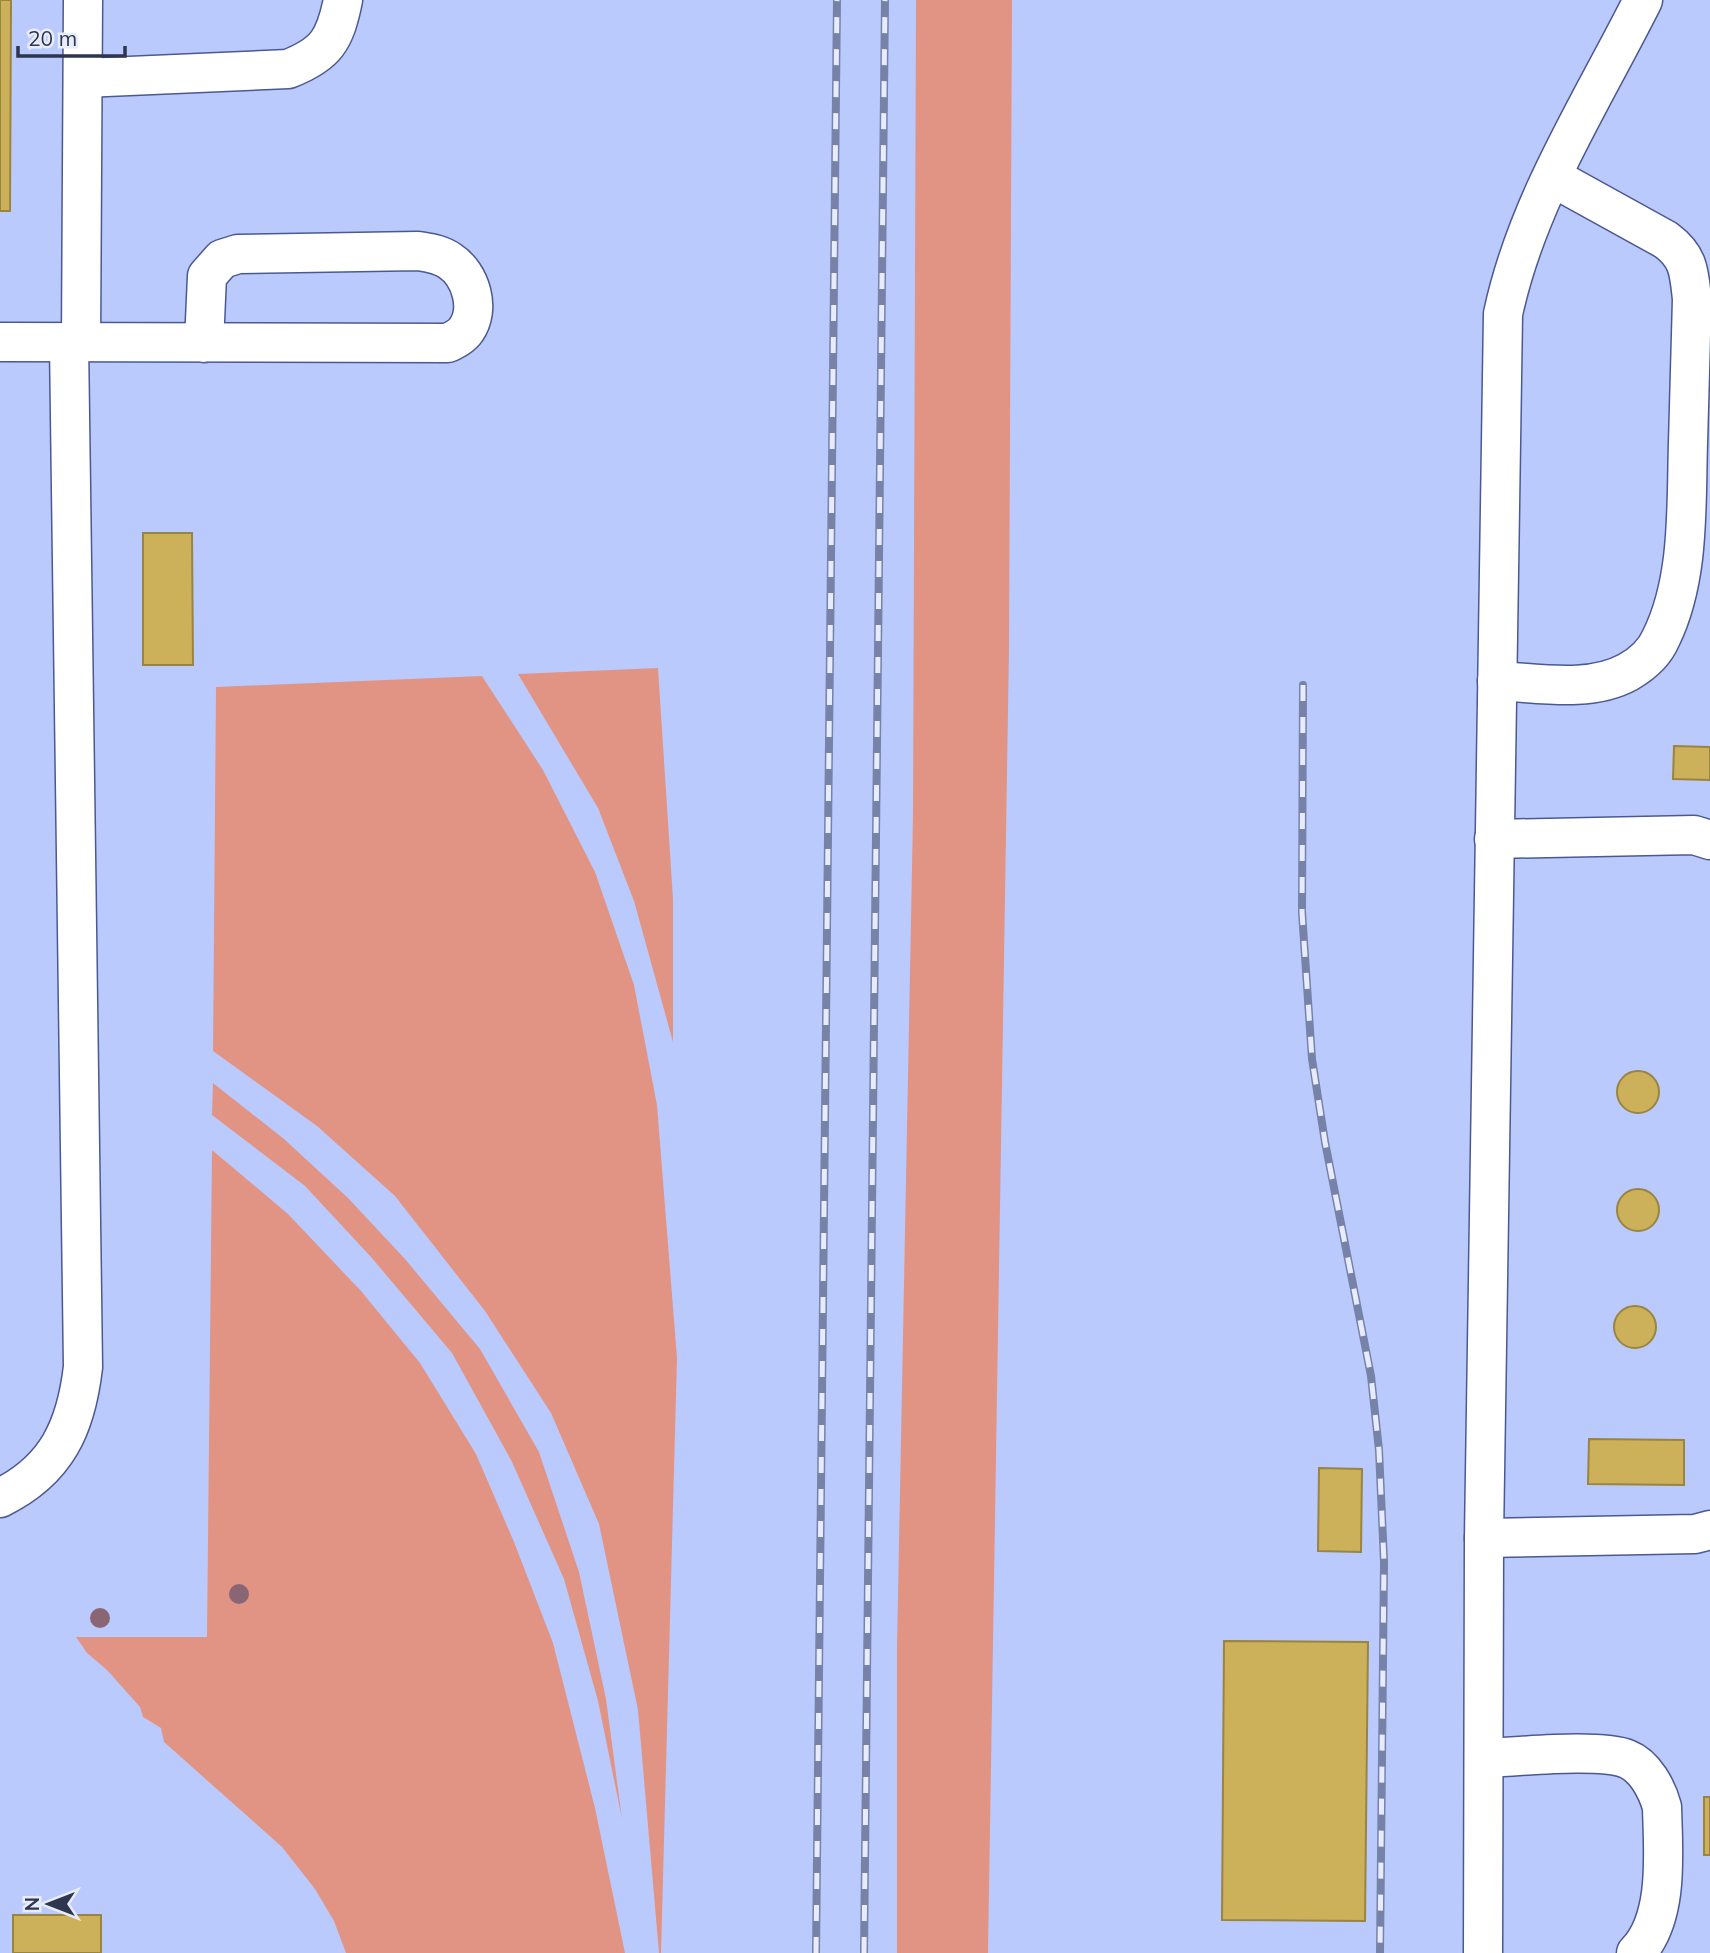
<svg xmlns="http://www.w3.org/2000/svg" width="1710" height="1953" font-family="Mulish,sans-serif">
<style>
.green{fill:#e29484}
.building{fill:#ccb15a;stroke:#998440;stroke-width:2}
.lines{fill:none;stroke-linecap:round;stroke-linejoin:round}
.minor-casing{stroke:#4c5991;stroke-width:41}
.minor{stroke:#fff;stroke-width:38}
.rail-casing{stroke:#7782a8;stroke-width:8}
.rail{stroke:#e8ecfa;stroke-width:5;stroke-dasharray:16;stroke-linecap:butt}
.tree{fill:#8a6675}
</style>
<rect width="100%" height="100%" fill="#bbcafd"/>
<!-- green -->
<g class="green">
<path d="M916,0H1012L1009,649L988,1953H897V1647L913,816Z"/>
<path d="M658,668L673,899V1042L634,901L598,808L518,674Z"/>
<path d="M482,676L543,770L595,872L634,985L657,1105L677,1358L661,1953H659L638,1710L599,1524L551,1413L485,1311L395,1196L317,1126L213,1051L216,687Z"/>
<path d="M213,1083L284,1139L348,1198L405,1259L480,1349L539,1452L579,1572L606,1699L622,1819L598,1701L564,1579L512,1462L452,1353L371,1257L305,1186L212,1115Z"/>
<path d="M212,1150L288,1214L361,1291L420,1363L476,1454L514,1542L553,1643L595,1808L625,1953H346L334,1921L315,1889L282,1847L164,1742L161,1728L143,1717L140,1707L107,1670L87,1653L76,1637H207Z"/>
</g>
<!-- building -->
<g class="building">
<path d="M0,0H11L10,211H0Z"/>
<path d="M143,533H192L193,665H143Z"/>
<path d="M1674,746L1710,747V780L1673,779Z"/>
<circle cx="1638" cy="1092" r="21"/>
<circle cx="1638" cy="1210" r="21"/>
<circle cx="1635" cy="1327" r="21"/>
<path d="M1589,1439L1684,1440V1485L1588,1484Z"/>
<path d="M1319,1468L1362,1469L1361,1552L1318,1551Z"/>
<path d="M1224,1641L1368,1642L1365,1921L1222,1920Z"/>
<rect x="1704" y="1797" width="6" height="58"/>
<rect x="13" y="1915" width="88" height="38"/>
</g>
<g class="lines">
<!-- minor casing -->
<g class="minor-casing">
<g id="minor">
<path d="M83,78L288,69C327,54 335,39 343,0"/>
<path d="M0,342L448,343C454,340 462,336 466,330C481,309 471,275 450,261C440,254 430,253 418,251L238,254L222,259L207,276L204,343"/>
<path d="M81,342L83,0"/>
<path d="M1497,681C1539,683 1590,693 1628,672C1642,664 1655,652 1661,638C1690,579 1686,507 1688,443C1689,395 1691,347 1692,299C1689,272 1689,257 1666,240L1552,177"/>
<path d="M1494,839L1694,835L1710,840"/>
<path d="M0,1498C57,1470 76,1427 83,1367L69,342"/>
<path d="M1484,1538L1695,1534L1710,1530"/>
<path d="M1484,1758C1516,1757 1600,1748 1627,1759C1645,1766 1657,1789 1662,1807C1663,1850 1670,1919 1636,1953"/>
<path d="M1483,1953L1484,1538L1503,314C1527,201 1592,102 1643,0"/>
</g>
</g>
<!-- minor -->
<use href="#minor" class="minor"/>
<!-- rail casing -->
<g class="rail-casing">
<g id="rail">
<path d="M1303,685L1302,912L1312,1059L1325,1142L1371,1376L1379,1450L1384,1562L1380,1953"/>
<path d="M816,1953L837,0"/>
<path d="M864,1953L885,0"/>
</g>
</g>
<!-- rail -->
<use href="#rail" class="rail"/>
</g>
<!-- trees -->
<g class="tree">
<circle cx="239" cy="1594" r="10"/>
<circle cx="100" cy="1618" r="10"/>
</g>
<!-- north arrow -->
<g transform="translate(49 1904) rotate(270)" stroke="#e8ecfa" stroke-width="5" paint-order="stroke">
<path d="M0-5L12 26L0 18L-12 26Z" fill="#2e354e"/>
<text y="-10" font-size="19" font-weight="bold" text-anchor="middle" fill="#2e354e">N</text>
</g>
<!-- scale -->
<path d="M18 46v10h107v-10" fill="none" stroke="#2e354e" stroke-width="3.5"/>
<text x="28" y="46" font-size="21" fill="#2e354e" stroke="#e8ecfa" stroke-width="5" paint-order="stroke">20 m</text>
</svg>
